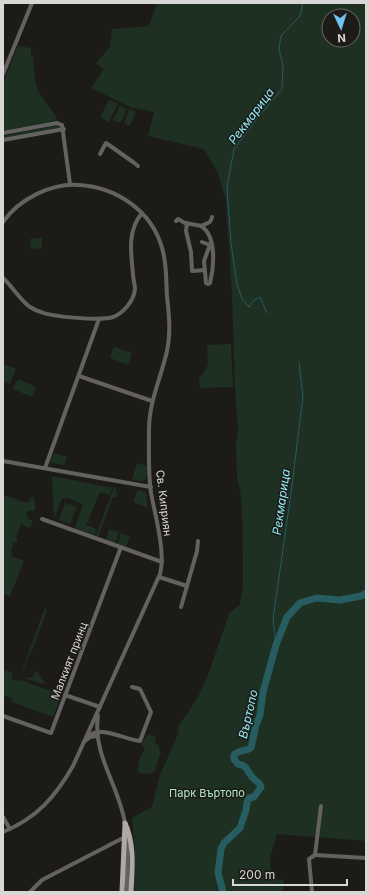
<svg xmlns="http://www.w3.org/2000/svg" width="369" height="895" font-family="Inter,sans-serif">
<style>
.green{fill:#1d3022;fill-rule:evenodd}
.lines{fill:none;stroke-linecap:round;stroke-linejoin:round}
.stream{stroke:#275c61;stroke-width:1}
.river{stroke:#275c61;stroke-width:7}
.minor{stroke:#646261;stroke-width:4}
.major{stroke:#aea9a7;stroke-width:5}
.labels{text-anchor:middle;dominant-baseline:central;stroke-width:3;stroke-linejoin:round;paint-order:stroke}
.street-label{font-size:11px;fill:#d9d7d5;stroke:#1d1b18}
.park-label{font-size:11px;fill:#afebbf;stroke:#1d1b18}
.water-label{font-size:12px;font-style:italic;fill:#91eaf4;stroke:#1d1b18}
</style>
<rect width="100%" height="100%" fill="#1d1b18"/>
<!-- green -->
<g class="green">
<path d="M157,3H366V841L277,834L270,858L272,879L284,880L283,892H134L135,852L132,818L152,807L160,775L178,734L179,726L198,697L208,675L229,614L240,604L243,587V565L242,508L240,490L237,478L236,444L238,431L235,387L232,295L226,201L218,173L204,149L148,136L154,112L130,107L91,88L104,69L96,63L110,47L112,29L149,26ZM329,16H353V40H329Z"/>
<path d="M18,46L31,48V54L33,57L36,84L38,91L57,118L54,121L3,131V83Z"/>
<path d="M109,100L118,104L109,122L100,117Z"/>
<path d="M120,105L127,109L120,123L113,120Z"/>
<path d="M129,109L136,112L130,126L124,123Z"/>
<path d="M59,125L60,126V128L3,138V136Z"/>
<path d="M42,238V248L31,249L30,239Z"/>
<path d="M231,344L233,387L200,388L199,379L208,365L207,345Z"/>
<path d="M114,347L132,353L128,365L110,358Z"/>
<path d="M3,364L16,369L10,384L3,381Z"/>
<path d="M18,379L36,387L32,397L13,389Z"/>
<path d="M54,453L67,457L64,465L50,463Z"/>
<path d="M137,463L147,466C147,475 149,483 138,481L137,479L132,480Z"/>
<path d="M52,476L112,488L110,495L100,492L88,521L94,525L85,521L87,525L97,529L95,535L75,528L83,504L65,497V499L62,498L54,519Z"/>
<path d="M114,487L116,488L115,492L118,493L116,498L113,497L98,537L96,536Z"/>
<path d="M138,490L146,492L148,508L133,502Z"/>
<path d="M5,496H7L27,503L32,496L35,502V509L34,511H28L26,513L28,519L33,520L30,528L21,524L16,537L18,538L16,543L14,542L11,551L12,552L11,556L24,561L10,596L4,594L3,597V501Z"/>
<path d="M65,503L77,507L70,524L59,520Z"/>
<path d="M109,529L119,532L115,543L106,540Z"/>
<path d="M121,533L130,537L126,547L118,544Z"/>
<path d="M45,608L47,610L32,651L31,650L22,673H21Z"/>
<path d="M3,670L13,673L11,679L16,681L21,680L61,695L53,717L12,702L13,699L3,695Z"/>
<path d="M35,671L39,673L38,675L42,676L41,678L44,681L43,684L24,678L33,677Z"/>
<path d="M147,735L154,736L156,738L155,743L159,746L160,754L154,773L143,774L138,772C137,764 140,755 145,749L142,746V741Z"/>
</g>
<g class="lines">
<!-- stream -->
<g class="stream">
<path d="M267,313L260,297L253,301L249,307L242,299L237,284L231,243L227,187L234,149L258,117L282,89L283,66L279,49L281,36L300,16L303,3"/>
<path d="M276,645L273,619L291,493L303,397L299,362"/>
</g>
<!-- river -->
<path class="river" d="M223,892L218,873L221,849L224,843L240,828L246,810L247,803L249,798L254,797L261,787C260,782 255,781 252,777C247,771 247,765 238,764L234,759V755C238,750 246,751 251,748L256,725L260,715L263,692L276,645L287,617L300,603L316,598L340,600L361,596L366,593"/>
<!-- minor -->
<g class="minor">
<path d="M3,74L32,3"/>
<path d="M3,133L57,123L62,125L70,184"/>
<path d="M3,140L64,129"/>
<path d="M100,154L106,143L133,162L138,166"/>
<path d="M176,221L178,219L185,223L202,226"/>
<path d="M3,222C19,199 51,183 79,185C116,187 152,211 162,248C167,263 166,281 167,296C169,314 171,333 167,351C161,378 149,401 149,430C149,450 148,473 151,493C155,515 166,553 160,574L73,766C55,797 37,818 3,832"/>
<path d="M187,223L186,231L191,252L192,271L205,270"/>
<path d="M202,242L210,245"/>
<path d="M211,242L204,261L206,283L208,284L210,283C214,267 217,236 201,226C206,223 211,224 212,217"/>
<path d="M3,278C12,286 21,301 30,307C33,309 37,311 41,312C53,317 101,321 113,317C124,313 134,300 135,289C135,284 133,279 133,274C131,253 127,231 142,213"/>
<path d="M79,376L152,401"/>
<path d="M3,461L151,487"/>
<path d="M45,468L99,319"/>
<path d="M42,519L162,562"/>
<path d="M159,577L187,586"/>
<path d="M181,607L197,551L198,541"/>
<path d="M65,695L100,707"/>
<path d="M3,716L51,733L121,547"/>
<path d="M98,716C92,755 120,787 125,824"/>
<path d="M88,736C103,725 124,740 140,741L151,712L140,689L132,687"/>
<path d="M85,741L90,737L97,736"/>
<path d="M3,817L10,829"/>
<path d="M126,835L127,845V892"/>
<path d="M315,855L366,858"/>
<path d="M30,892L42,880L123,838"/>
<path d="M312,892L309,859L315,855L321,806"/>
</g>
<!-- major -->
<g class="major">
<path d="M125,823C135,845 132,869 131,892"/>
<path d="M122,892L125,824"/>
</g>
</g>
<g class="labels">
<!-- street labels -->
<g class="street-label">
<text transform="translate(164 503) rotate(83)">Св. Киприян</text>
<text transform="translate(69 661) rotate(-69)">Малкият принц</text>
</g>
<!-- park labels -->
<g class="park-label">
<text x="207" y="793">Парк Въртопо</text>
</g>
<!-- water labels -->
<g class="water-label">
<text transform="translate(251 116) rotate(-53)">Рекмарица</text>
<text transform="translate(281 502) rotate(-82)">Рекмарица</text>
<text transform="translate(248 714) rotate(-77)">Въртопо</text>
</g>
</g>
<!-- border -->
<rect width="369" height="895" fill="none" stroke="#d9d7d5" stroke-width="8"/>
<!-- north arrow -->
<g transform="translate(341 28) rotate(176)"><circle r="19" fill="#1d1b18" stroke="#686664"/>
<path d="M0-3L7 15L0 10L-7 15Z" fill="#6fc2f4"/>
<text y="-6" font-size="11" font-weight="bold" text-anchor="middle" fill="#d9d7d5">N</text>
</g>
<!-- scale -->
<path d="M233 879v6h114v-6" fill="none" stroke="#d9d7d5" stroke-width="2"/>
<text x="239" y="879" font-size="12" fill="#d9d7d5" stroke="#1d1b18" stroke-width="3" paint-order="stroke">200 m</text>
</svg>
